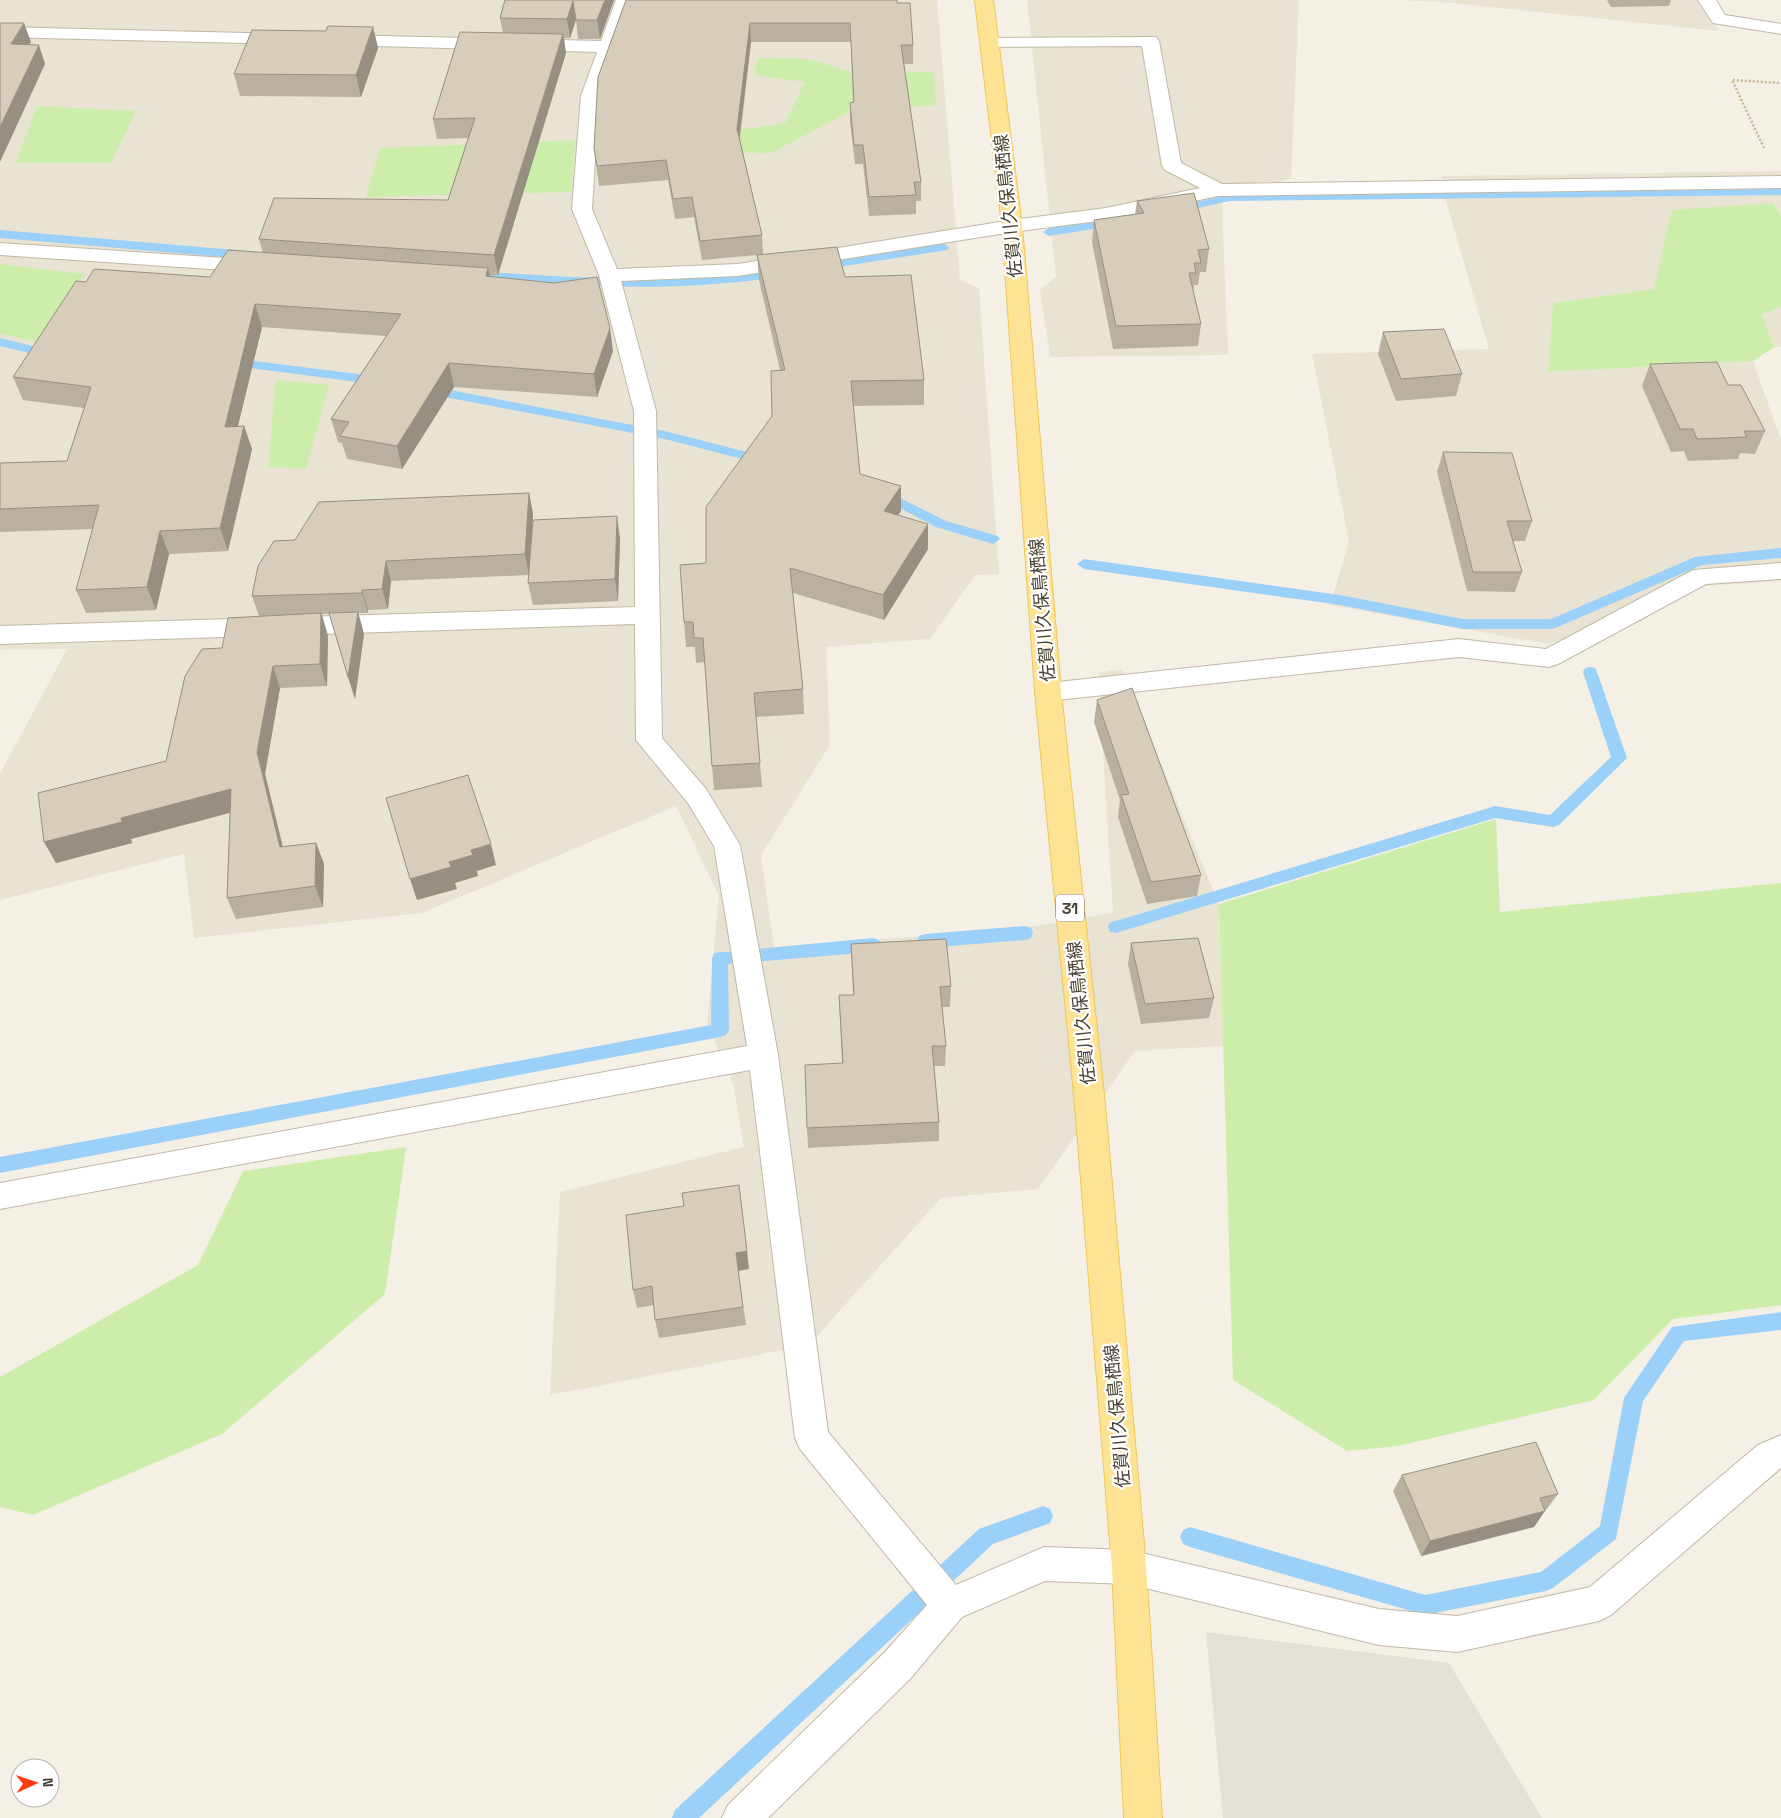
<svg xmlns="http://www.w3.org/2000/svg" width="1781" height="1818" font-family="'Space Grotesk','Noto Sans JP',sans-serif">
<style>
.residential{fill:#e9e3d3}
.industrial{fill:#e4dfd7}
.green{fill:#cdeeaa}
.lines{fill:none;stroke-linecap:round;stroke-linejoin:round}
.stream{fill:#9bd0f8;fill-rule:evenodd}
.minor-casing{stroke:#c1b9a7;stroke-width:2}
.primary-casing{stroke:#f1c657;stroke-width:2}
.path{stroke:#c5b597;stroke-width:2.5;stroke-dasharray:2 2;stroke-linecap:butt}
.minor{fill:#fff;fill-rule:evenodd}
.primary{fill:#ffe394;fill-rule:evenodd}
.wall{fill:#bab0a0}
.shaded-wall{fill:#979082}
.building{fill:#d8cdba;stroke:#979082}
.labels{text-anchor:middle;dominant-baseline:central;stroke-width:4.5;stroke-linejoin:round;paint-order:stroke}
.shield{fill:#fff;stroke:#7f7a71;stroke-width:1}
.shield-label{font-size:16px;font-weight:bold;fill:#484134}
.street-label{font-size:18px;fill:#484134;stroke:#fff}
</style>
<rect width="100%" height="100%" fill="#f5f0e6"/>
<!-- residential -->
<g class="residential">
<path d="M0,0H937L960,280L979,288L999,574L975,575L930,639L826,647L830,745L761,855L774,948L1024,928L1113,913L1098,673L1122,669L1219,904L1223,1046L1135,1051L1038,1189L941,1198L809,1345L550,1395L560,1192L744,1147L734,1087L707,1022L719,896L676,806L422,913L194,938L184,854L0,900V774L67,649L0,650Z"/>
<path d="M1027,0H1299L1291,178L1222,203L1228,355L1050,357L1040,290L1056,277Z"/>
<path d="M1396,0H1706L1718,31L1442,2Z"/>
<path d="M1781,171V216L1773,203L1654,289L1553,303L1548,372L1753,361L1781,440V581L1704,586L1549,644L1330,605L1349,541L1312,354L1489,349L1446,201L1441,176Z"/>
<path d="M1781,307V347H1774L1762,315Z"/>
</g>
<!-- industrial -->
<path class="industrial" d="M1206,1632L1449,1663L1542,1818H1223Z"/>
<!-- green -->
<g class="green">
<path d="M758,58L809,59L854,73L934,72L936,105L849,112L771,153L714,152L718,133L785,123L805,82L754,75Z"/>
<path d="M37,106L136,111L111,163H16Z"/>
<path d="M575,140L571,192L366,197L380,148Z"/>
<path d="M1773,203L1781,216V307L1762,315L1774,347L1753,361L1548,372L1553,303L1654,289L1672,210Z"/>
<path d="M0,264L85,274L38,342L0,334Z"/>
<path d="M276,380L329,385L306,469L268,467Z"/>
<path d="M1496,819L1500,912L1781,883V1305L1673,1319L1594,1400L1398,1446L1347,1451L1233,1380L1219,904Z"/>
<path d="M406,1147L385,1294L222,1434L33,1515L0,1507V1377L198,1265L243,1171Z"/>
</g>
<g class="lines">
<!-- stream -->
<g class="stream">
<path d="M1781,189V195L1229,201L1177,213L1171,209L1173,207L1229,195Z"/>
<path d="M1114,219L1118,221V225L1049,236L1043,232L1049,228Z"/>
<path d="M0,230L247,251L253,255L247,259L0,238Z"/>
<path d="M943,243L949,247L947,250L819,270L813,266L819,262Z"/>
<path d="M780,268L784,269L786,272L784,275C757,281 729,283 701,285C623,290 545,284 468,278L462,274L468,270C572,279 676,284 780,268Z"/>
<path d="M0,338L57,352L59,355L53,359L0,346Z"/>
<path d="M231,358L381,377L387,381L381,385L227,365L225,362Z"/>
<path d="M429,386L669,432L770,458L772,461L765,465L669,440L424,393L423,390Z"/>
<path d="M882,489L946,521L998,536L1000,539L993,544L936,527L877,496L875,493L877,490Z"/>
<path d="M1781,548V558L1702,565L1553,629H1463L1340,605L1084,569L1077,564L1084,559L1340,595L1463,619H1551L1695,557Z"/>
<path d="M1590,667L1595,668L1597,672L1627,758L1559,825L1553,827L1495,818L1116,933L1110,932L1108,927L1110,922L1116,921L1495,806L1550,815L1611,757L1583,672L1585,668Z"/>
<path d="M1025,926L1031,928L1033,933L1031,938L1025,940L925,948L919,946L917,941L919,936L925,934Z"/>
<path d="M873,938L879,940L881,945L879,950L873,952L728,964L729,1030L726,1035L720,1037L0,1173V1157L711,1025L712,958L714,953Z"/>
<path d="M1781,1312V1330L1684,1341L1643,1401L1616,1539L1553,1588L1546,1591L1425,1615L1190,1547L1183,1544L1180,1537L1183,1530L1190,1527L1425,1595L1541,1572L1600,1526L1624,1398L1672,1327Z"/>
<path d="M1043,1506L1050,1509L1053,1516L1050,1523L993,1544L699,1818H672L675,1810L979,1529Z"/>
</g>
<!-- minor casing -->
<g class="minor-casing">
<g id="minor">
<path d="M616,0H634L599,96L592,209L617,269L738,264L1012,220L1106,208L1200,188L1165,170L1162,166L1142,46L984,47L981,43L984,39L990,38L1156,37L1159,41L1181,163L1222,184L1781,176V188L1218,196L1106,220L1012,232L738,276L621,281L656,411L662,738L706,789L740,845L778,1055L828,1432L956,1585L1044,1547L1129,1550L1379,1609L1457,1616L1590,1587L1758,1445L1781,1435V1468L1611,1615L1599,1621L1457,1652L1379,1645L1129,1584L1045,1581L962,1617L910,1679L768,1818H722L728,1805L884,1653L927,1605L800,1449L795,1438L750,1070L0,1209V1183L747,1046L714,846L688,803L636,740L635,624L0,644V626L635,607L634,411L599,275L572,209L581,96L597,52L339,45L333,44L330,40L333,36L339,35L601,41Z"/>
<path d="M1698,0H1716L1725,15L1781,24V34L1713,23Z"/>
<path d="M0,27L286,34L292,35L295,39L292,43L286,44L0,37Z"/>
<path d="M0,243L255,260L262,262L265,266L262,270L255,272L0,255Z"/>
<path d="M1781,563V579L1706,584L1558,664L1549,667L1459,657L1048,701L1039,698L1035,692L1039,686L1048,683L1459,639L1546,649L1693,570Z"/>
</g>
</g>
<!-- primary casing -->
<g class="primary-casing">
<path id="primary" d="M975,0H993L1022,226L1061,692L1105,1105L1146,1567L1162,1818H1124L1112,1567L1075,1105L1035,692L1002,226Z"/>
</g>
<!-- path -->
<path class="path" d="M1764,148L1732,80L1781,83"/>
<!-- minor -->
<use href="#minor" class="minor"/>
<!-- primary -->
<use href="#primary" class="primary"/>
</g>
<!-- wall -->
<g class="wall">
<path d="M505,0H614L600,39H578L576,20L570,38H564L566,53L498,275H490V277L613,351L597,397L454,387L402,469L347,459L342,443L338,442L331,419L386,336L262,327L238,426H244L252,449L228,551L169,554L156,610L86,613L76,590L93,529L0,532V463L67,461L84,408L23,400L13,377L86,282L210,277L263,253L259,239L448,200L468,138L437,139L433,119L503,33L500,18Z"/>
<path d="M626,0L897,3L913,45V64H904L921,182V201H916V214L869,216L863,164H855L850,122V103L853,102L851,42H751L740,139L762,235L763,254L845,277L924,380V405L853,406L860,474L901,511L898,515L928,549L884,620L793,593L803,689L804,714L756,717L762,787L714,790L712,766L705,662L696,663L695,647H686L684,622L706,563L772,416L780,370L759,280L757,255L702,260L694,217L675,219L668,180L599,186L594,148Z"/>
<path d="M1607,0H1671L1669,6L1611,7Z"/>
<path d="M373,27L378,48L361,97L240,96L234,74L326,31Z"/>
<path d="M1137,201L1209,249L1206,272H1200L1198,285H1194L1193,292L1201,324L1198,346L1113,349L1092,242L1094,220L1135,214Z"/>
<path d="M1383,332L1462,374L1456,396L1396,401L1378,354Z"/>
<path d="M1650,364L1728,385L1765,431L1755,454L1740,453L1738,459L1688,461L1684,451L1671,452L1642,386Z"/>
<path d="M1443,452L1532,521L1525,541H1513L1522,572L1515,592L1467,591L1437,472Z"/>
<path d="M529,493L533,514L529,575L391,581L388,609L368,610V613H358L364,634L355,699L329,614H322L328,636L327,686L280,688L265,774L283,847L316,843L324,864L323,907L236,919L227,898L230,813L131,839L132,843L56,863L166,761L222,648L259,616L252,596L295,540Z"/>
<path d="M620,539L618,601L533,605L528,583Z"/>
<path d="M1097,700L1201,875L1197,896L1147,904L1118,817L1120,800L1094,722Z"/>
<path d="M1131,943L1214,998L1209,1018L1141,1024L1128,964Z"/>
<path d="M851,944L951,986L950,1007H942L946,1046L945,1066H934L939,1122V1141L808,1148L807,1128L842,1063L839,995H853Z"/>
<path d="M749,1269L738,1271L746,1325L659,1338L655,1320L654,1305L637,1308L633,1290Z"/>
<path d="M1402,1475L1558,1494L1546,1510H1545L1534,1527L1421,1556L1393,1491Z"/>
</g>
<!-- shaded-wall -->
<g class="shaded-wall">
<path d="M605,0H614L600,39L597,20Z"/>
<path d="M573,1L576,20L570,38L567,19Z"/>
<path d="M24,23L31,42L18,63L11,44Z"/>
<path d="M750,23L751,42L738,148L737,129Z"/>
<path d="M373,27L378,48L361,97L356,75Z"/>
<path d="M563,34L566,53L498,275L494,255Z"/>
<path d="M39,45L45,64L0,162V127Z"/>
<path d="M488,268L493,291L486,276Z"/>
<path d="M255,304L262,327L232,450L225,427Z"/>
<path d="M610,328L613,351L597,397L594,374Z"/>
<path d="M449,363L454,387L402,469L397,446Z"/>
<path d="M244,426L252,449L228,551L220,528Z"/>
<path d="M901,486V511L884,536V511Z"/>
<path d="M529,493L533,514L529,575L525,554Z"/>
<path d="M617,516L620,539L618,601L615,579Z"/>
<path d="M928,524V549L884,620L883,595Z"/>
<path d="M160,531L169,554L156,610L147,587Z"/>
<path d="M386,561L391,581L388,609L382,589Z"/>
<path d="M362,590L368,610V613L362,593Z"/>
<path d="M358,612L364,634L355,699L348,677Z"/>
<path d="M321,613L328,636L327,686L320,664Z"/>
<path d="M273,666L280,688L265,774L288,869L280,847L257,752Z"/>
<path d="M231,789L240,810L131,839L132,843L56,863L44,842L121,818Z"/>
<path d="M316,843L324,864L323,907L315,886Z"/>
<path d="M491,844L496,865L477,871L478,876L455,883L457,889L417,900L410,879L449,862L471,850Z"/>
<path d="M747,1251L749,1269L738,1271L736,1253Z"/>
<path d="M1545,1511L1534,1527L1421,1556L1430,1541Z"/>
</g>
<!-- building -->
<g class="building">
<path d="M505,0H605L597,20H576L573,1L567,19L500,18Z"/>
<path d="M626,0H897V3H910L913,45H901L921,182H914L916,195L869,197L863,145H854L850,103L854,102L850,23H750L737,129L762,235L700,241L692,197L673,199L666,160L597,166L594,148L598,77Z"/>
<path d="M0,23H24L11,44L39,45L0,127Z"/>
<path d="M328,26L373,27L356,75L234,74L252,30L326,31Z"/>
<path d="M460,32L563,34L494,255L259,239L274,198L448,200L475,118L433,119Z"/>
<path d="M1194,193L1209,249L1198,250L1201,263H1194L1196,273H1189L1201,324L1116,326L1094,220L1144,213L1137,201Z"/>
<path d="M837,247L845,277L911,275L924,380L851,381L860,474L901,486L884,511L928,524L883,595L790,568L803,689L754,693L760,763L712,766L703,638H694L693,622H684L680,565L706,563V507L772,416L771,371L785,370L757,255Z"/>
<path d="M228,250L488,268L486,276L554,283L597,277L610,328L594,374L449,363L397,446L340,436L349,422L331,419L401,314L255,304L225,427L244,426L220,528L160,531L147,587L76,590L99,505L0,509V463L67,461L91,387L13,377L76,281L86,282L94,269L210,277Z"/>
<path d="M1444,329L1462,374L1401,379L1383,332Z"/>
<path d="M1717,362L1728,385H1741L1765,431H1744L1747,437L1697,439L1693,429H1680L1650,364Z"/>
<path d="M1443,452L1512,453L1532,521H1507L1522,572H1473Z"/>
<path d="M529,493L525,554L386,561L382,589L362,590V593L252,596L258,566L274,541L295,540L319,502Z"/>
<path d="M617,516L615,579L528,583L533,520Z"/>
<path d="M358,612L348,677L329,613Z"/>
<path d="M321,613L320,664L273,666L257,752L280,847L316,843L315,886L227,898L231,789L121,818L122,822L44,842L38,793L166,761L185,676L202,649L222,648L228,618Z"/>
<path d="M1132,688L1201,875L1151,882L1121,795L1129,794L1097,700Z"/>
<path d="M468,775L491,844L471,850L473,855L449,862L451,867L410,879L386,798Z"/>
<path d="M1198,938L1214,998L1145,1004L1131,943Z"/>
<path d="M946,939L951,986L940,987L946,1046H932L939,1122L807,1128L805,1065L843,1063L839,995H854L851,944Z"/>
<path d="M739,1185L747,1251L736,1253L743,1307L655,1320L652,1286L633,1290L626,1215L684,1206L682,1193Z"/>
<path d="M1536,1442L1558,1494L1540,1498L1545,1511L1430,1541L1402,1475Z"/>
</g>
<g class="labels">
<!-- shield labels -->
<rect class="shield" x="1056" y="894.5" width="28" height="27" rx="4"/>
<g class="shield-label">
<text x="1070" y="908">31</text>
</g>
<!-- street labels -->
<g class="street-label">
<text transform="translate(1008 206) rotate(-96)">佐賀川久保鳥栖線</text>
<text transform="translate(1042 610) rotate(-95)">佐賀川久保鳥栖線</text>
<text transform="translate(1081 1013) rotate(-96)">佐賀川久保鳥栖線</text>
<text transform="translate(1117 1416) rotate(-95)">佐賀川久保鳥栖線</text>
</g>
</g>
<!-- north arrow -->
<g transform="translate(35 1783) rotate(87)"><circle r="24" fill="#ffffff" stroke="#b6b3ae"/>
<path d="M0-4L9 19L0 12L-9 19Z" fill="#ff3b12"/>
<text y="-8" font-size="14" font-weight="bold" text-anchor="middle" fill="#484134">N</text>
</g>
</svg>
